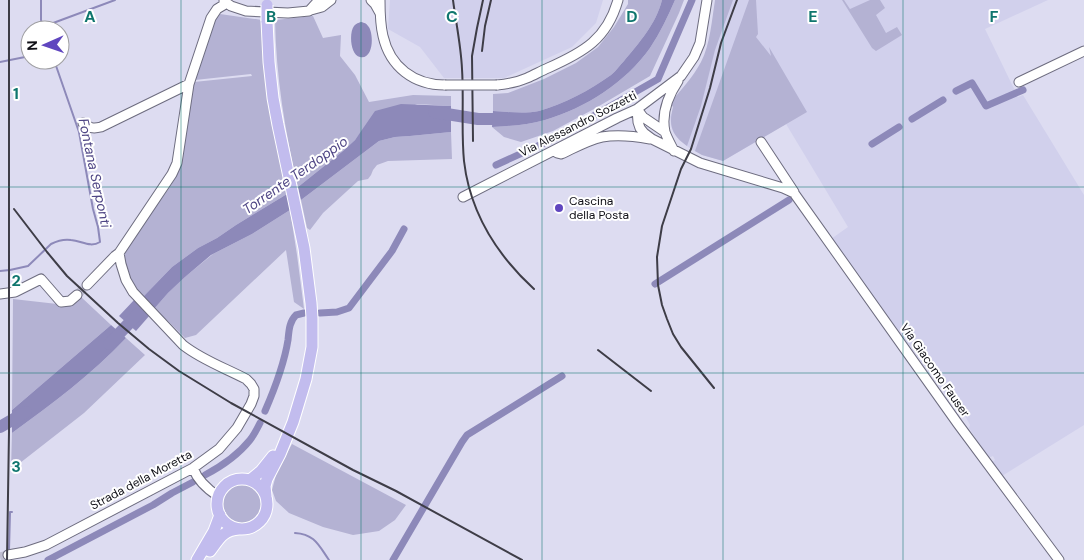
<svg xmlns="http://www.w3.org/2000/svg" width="1084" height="560" font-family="'DM Sans',sans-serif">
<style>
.built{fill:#d1d0ec}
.green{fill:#b4b2d3}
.water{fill:#8d89b9}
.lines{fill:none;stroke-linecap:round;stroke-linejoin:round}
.stream{stroke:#8d89b9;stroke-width:2}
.canal{stroke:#8d89b9;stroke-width:7}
.river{stroke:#8d89b9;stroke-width:12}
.minor-tunnel{stroke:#bebdd0;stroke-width:9;stroke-dasharray:9 4.5;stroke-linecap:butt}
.minor-casing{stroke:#6d6c7f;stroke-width:11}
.major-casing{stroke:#fff;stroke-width:13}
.minor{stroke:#fff;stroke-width:9}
.major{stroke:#c2bcee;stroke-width:11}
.rail{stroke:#3e3d47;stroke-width:2}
.minor-bridge-casing{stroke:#6d6c7f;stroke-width:11;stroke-linecap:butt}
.major-bridge-casing{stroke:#fff;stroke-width:13;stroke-linecap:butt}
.minor-bridge{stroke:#fff;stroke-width:9}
.major-bridge{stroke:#c2bcee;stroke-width:11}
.grid{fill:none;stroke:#0f766e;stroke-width:1;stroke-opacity:0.55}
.poi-dot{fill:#6046bf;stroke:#fff;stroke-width:2}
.labels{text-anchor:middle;stroke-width:4;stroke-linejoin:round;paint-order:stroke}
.street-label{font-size:12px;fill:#0f0f16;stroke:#fff}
.poi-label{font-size:12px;fill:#0f0f16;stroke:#fff;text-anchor:start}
.water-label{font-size:14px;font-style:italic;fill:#4f4685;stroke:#fff}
.grid-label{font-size:16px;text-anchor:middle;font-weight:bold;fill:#0f766e;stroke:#fff;stroke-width:4;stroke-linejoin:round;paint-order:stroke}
</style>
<rect width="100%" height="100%" fill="#dddcf1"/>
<path class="built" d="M390 0H603L596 23 572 47 504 78H444L420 47 388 29Z
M719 0H1048L985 29 1018 97 1023 95 1084 195V425L1002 476 992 462 995 460 993 456 988 458 969 428 970 425 964 414 959 413 831 239 848 227 786 124 723 161 702 155 691 149 679 140 673 132 671 125 670 116 701 75Z"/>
<path class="green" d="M628 0H662C656 24 639 43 624 61 620 65 616 71 611 75 590 90 564 104 539 111 525 114 508 112 493 111V94L508 93 544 79 576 63 598 47 614 27 628 4Z
M675 0H684L679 13 650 76 594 109 553 131 521 142 504 137 492 127C510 126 528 125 545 120 586 108 626 82 650 48 660 33 668 16 675 0Z
M715 0H733L715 50 701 106 687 146C672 135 668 126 673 107L670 103C681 90 693 77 701 62 710 45 712 19 715 0Z
M749 0H756L758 34 756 37 771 56 769 47 807 112 723 161 702 155 695 151Z
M842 0H844L850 9 870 0H880L885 8 876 15 886 33 897 27 902 35 876 51 872 48Z
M220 14 262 20 287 194 236 225 217 238 198 248 172 267 143 297C131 286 119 266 126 249 128 245 132 240 134 236 138 230 142 223 146 217 158 202 173 187 179 169 187 141 188 110 194 82L252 76 251 74 195 80 215 20Z
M313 16 323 38 341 35 340 56 355 75 369 102 413 95 451 96V106L417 104 365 127 355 140 343 151 298 187C285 132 276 76 275 20Z
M451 132 452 159 388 161 377 165 373 170 371 175 368 179 358 181 323 213 310 230 307 228 301 200 379 141 395 137 410 136Z
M290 210 297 255 304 309 294 302 286 250 196 335 185 338 170 323 154 309 168 293 186 276 213 254 252 234Z
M80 296 111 325 12 410 13 299 66 305Z
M126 338 145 355 84 413 11 470 12 433C52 404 92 374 126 338Z
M292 444 406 505 395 520 379 531 353 535 323 527 289 513 276 501 272 490 277 471Z
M221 504a20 20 0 1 1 40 0a20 20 0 1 1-40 0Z"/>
<path class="water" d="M662 0H675C668 16 660 33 650 48 626 82 586 108 545 120 528 125 510 126 492 127L493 111C508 112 525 114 539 111 564 104 590 90 611 75 616 71 620 65 624 61 639 43 656 24 662 0Z
M361 22C365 23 366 23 368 26 374 32 374 60 360 57 350 55 349 32 354 26 357 23 358 23 361 22Z
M401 104 451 106V132L410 136 395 137 379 141 301 200 298 187 343 151 355 140 375 111Z
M287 194 290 210 252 234 211 255 185 277 168 293 154 309 143 297 172 267 198 248 217 238 236 225Z
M135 299 150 315 136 331 119 316Z
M111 325 126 338C92 374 52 404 12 433V410Z"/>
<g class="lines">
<path class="stream" d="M41 0V20L44 30
M38 30 37 29 115 0
M0 62 30 56
M0 271 10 270 28 266 51 244C57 241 65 239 71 240 82 241 90 248 100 242L98 227 93 209 79 132 54 60
M295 533C315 534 319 546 329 560
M9 550 10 512H12"/>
<path class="canal" d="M956 91 972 83 986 106 1023 90
M912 119 943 100
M872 144 899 127
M496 165 553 139 658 79 692 0
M655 284 789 200
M320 313 337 312 349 308 392 251 404 229
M265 411C275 388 284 365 288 340 289 331 289 322 296 315L304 313
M205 475C222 466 238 455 250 440 254 435 257 429 260 423
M48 560 153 505 172 493 193 482
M393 560 462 442 467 435 562 376"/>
<path class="river" d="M434 112 478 119H508
M109 344 140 312
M0 427 26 412"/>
<path class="minor-tunnel" d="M77 295 87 285
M0 557 8 555"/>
<defs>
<path id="minor" d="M371 0 375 4 380 13
M380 0C380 12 380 24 383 36 390 67 414 85 445 85
M224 1 231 6 246 11 288 13 309 11 319 0
M311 10 322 7 331 0
M1019 82 1084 51
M497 85C507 84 518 82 527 78 534 75 541 71 548 68 584 52 607 39 618 0
M637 109 638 122 640 128 644 133 652 139 700 163 783 188 794 193 958 424 1059 560
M637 109 643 117 665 132
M83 123C89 128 93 129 101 127L189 84
M761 142 794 192
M674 151C671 145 667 138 665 132 661 113 668 96 678 81
M557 153 561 154C574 148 588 140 602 137 618 134 634 136 650 139
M463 197 617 118 637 109 681 76 694 57 700 43 707 0
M87 285 115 256 119 253
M0 294 15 292 41 279 61 302 70 301 77 295
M193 468C198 481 207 489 218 496
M8 555 25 552 46 545 193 468 219 449 237 428 251 404 254 396V389L251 384 246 379C225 368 202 360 183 345L133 292 126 280 121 264 119 253 172 174 177 163 189 84 211 18 217 9 227 3"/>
<path id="major" d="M217 504a25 25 0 1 1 50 0a25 25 0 1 1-50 0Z
M250 480 261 471 273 456
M266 496 265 486 267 479 280 454 293 422 306 379 312 347V318L311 303 304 248 278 125 273 98 269 62 267 21
M210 551C219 539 223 530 239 529
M197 560 214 531 220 515"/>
</defs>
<use href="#minor" class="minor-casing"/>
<use href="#major" class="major-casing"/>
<use href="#minor" class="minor"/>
<use href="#major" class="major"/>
<path class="rail" d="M453 0C456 23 461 46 462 69 464 99 461 130 464 161 470 213 496 254 534 289
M482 51 485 26 491 0
M473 141 472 56 477 28 483 0
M14 209 47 252 67 276 118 323 149 349 179 371 231 403 353 470 396 491 522 560
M598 350 651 391
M714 388 681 347 673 334 667 319 662 305 658 285 657 257 662 226 681 169 691 149 710 88 721 43 737 0
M7 560 9 432V0"/>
<defs>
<path id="minor-bridge" d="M445 85H497"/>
<path id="major-bridge" d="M267 5V21"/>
</defs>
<use href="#minor-bridge" class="minor-bridge-casing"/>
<use href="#major-bridge" class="major-bridge-casing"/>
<use href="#minor-bridge" class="minor-bridge"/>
<use href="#major-bridge" class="major-bridge"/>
</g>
<path class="grid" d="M181 0V560M361 0V560M542 0V560M723 0V560M903 0V560M0 187H1084M0 373H1084"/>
<circle class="poi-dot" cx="559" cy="208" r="5"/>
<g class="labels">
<g class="street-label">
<text transform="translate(578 124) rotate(-27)" y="4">Via Alessandro Sozzetti</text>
<text transform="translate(935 370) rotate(55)" y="4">Via Giacomo Fauser</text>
<text transform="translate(141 480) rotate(-28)" y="4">Strada della Moretta</text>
</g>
<g class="poi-label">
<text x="569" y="205">Cascina<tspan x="569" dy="14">della Posta</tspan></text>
</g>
<g class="water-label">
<text transform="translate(95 173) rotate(78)" y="5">Fontana Serponti</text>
<text transform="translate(295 175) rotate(-35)" y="5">Torrente Terdoppio</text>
</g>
</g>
<g class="grid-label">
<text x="90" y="22">A</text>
<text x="271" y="22">B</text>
<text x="452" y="22">C</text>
<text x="632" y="22">D</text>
<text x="813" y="22">E</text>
<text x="994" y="22">F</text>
<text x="16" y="99">1</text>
<text x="16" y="286">2</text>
<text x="16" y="472">3</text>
</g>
<g transform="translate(45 45) rotate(268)"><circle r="24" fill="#ffffff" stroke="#9f9fa2"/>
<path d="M0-4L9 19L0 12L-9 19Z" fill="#6046bf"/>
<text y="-8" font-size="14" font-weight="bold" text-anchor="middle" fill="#0f0f16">N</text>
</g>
</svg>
